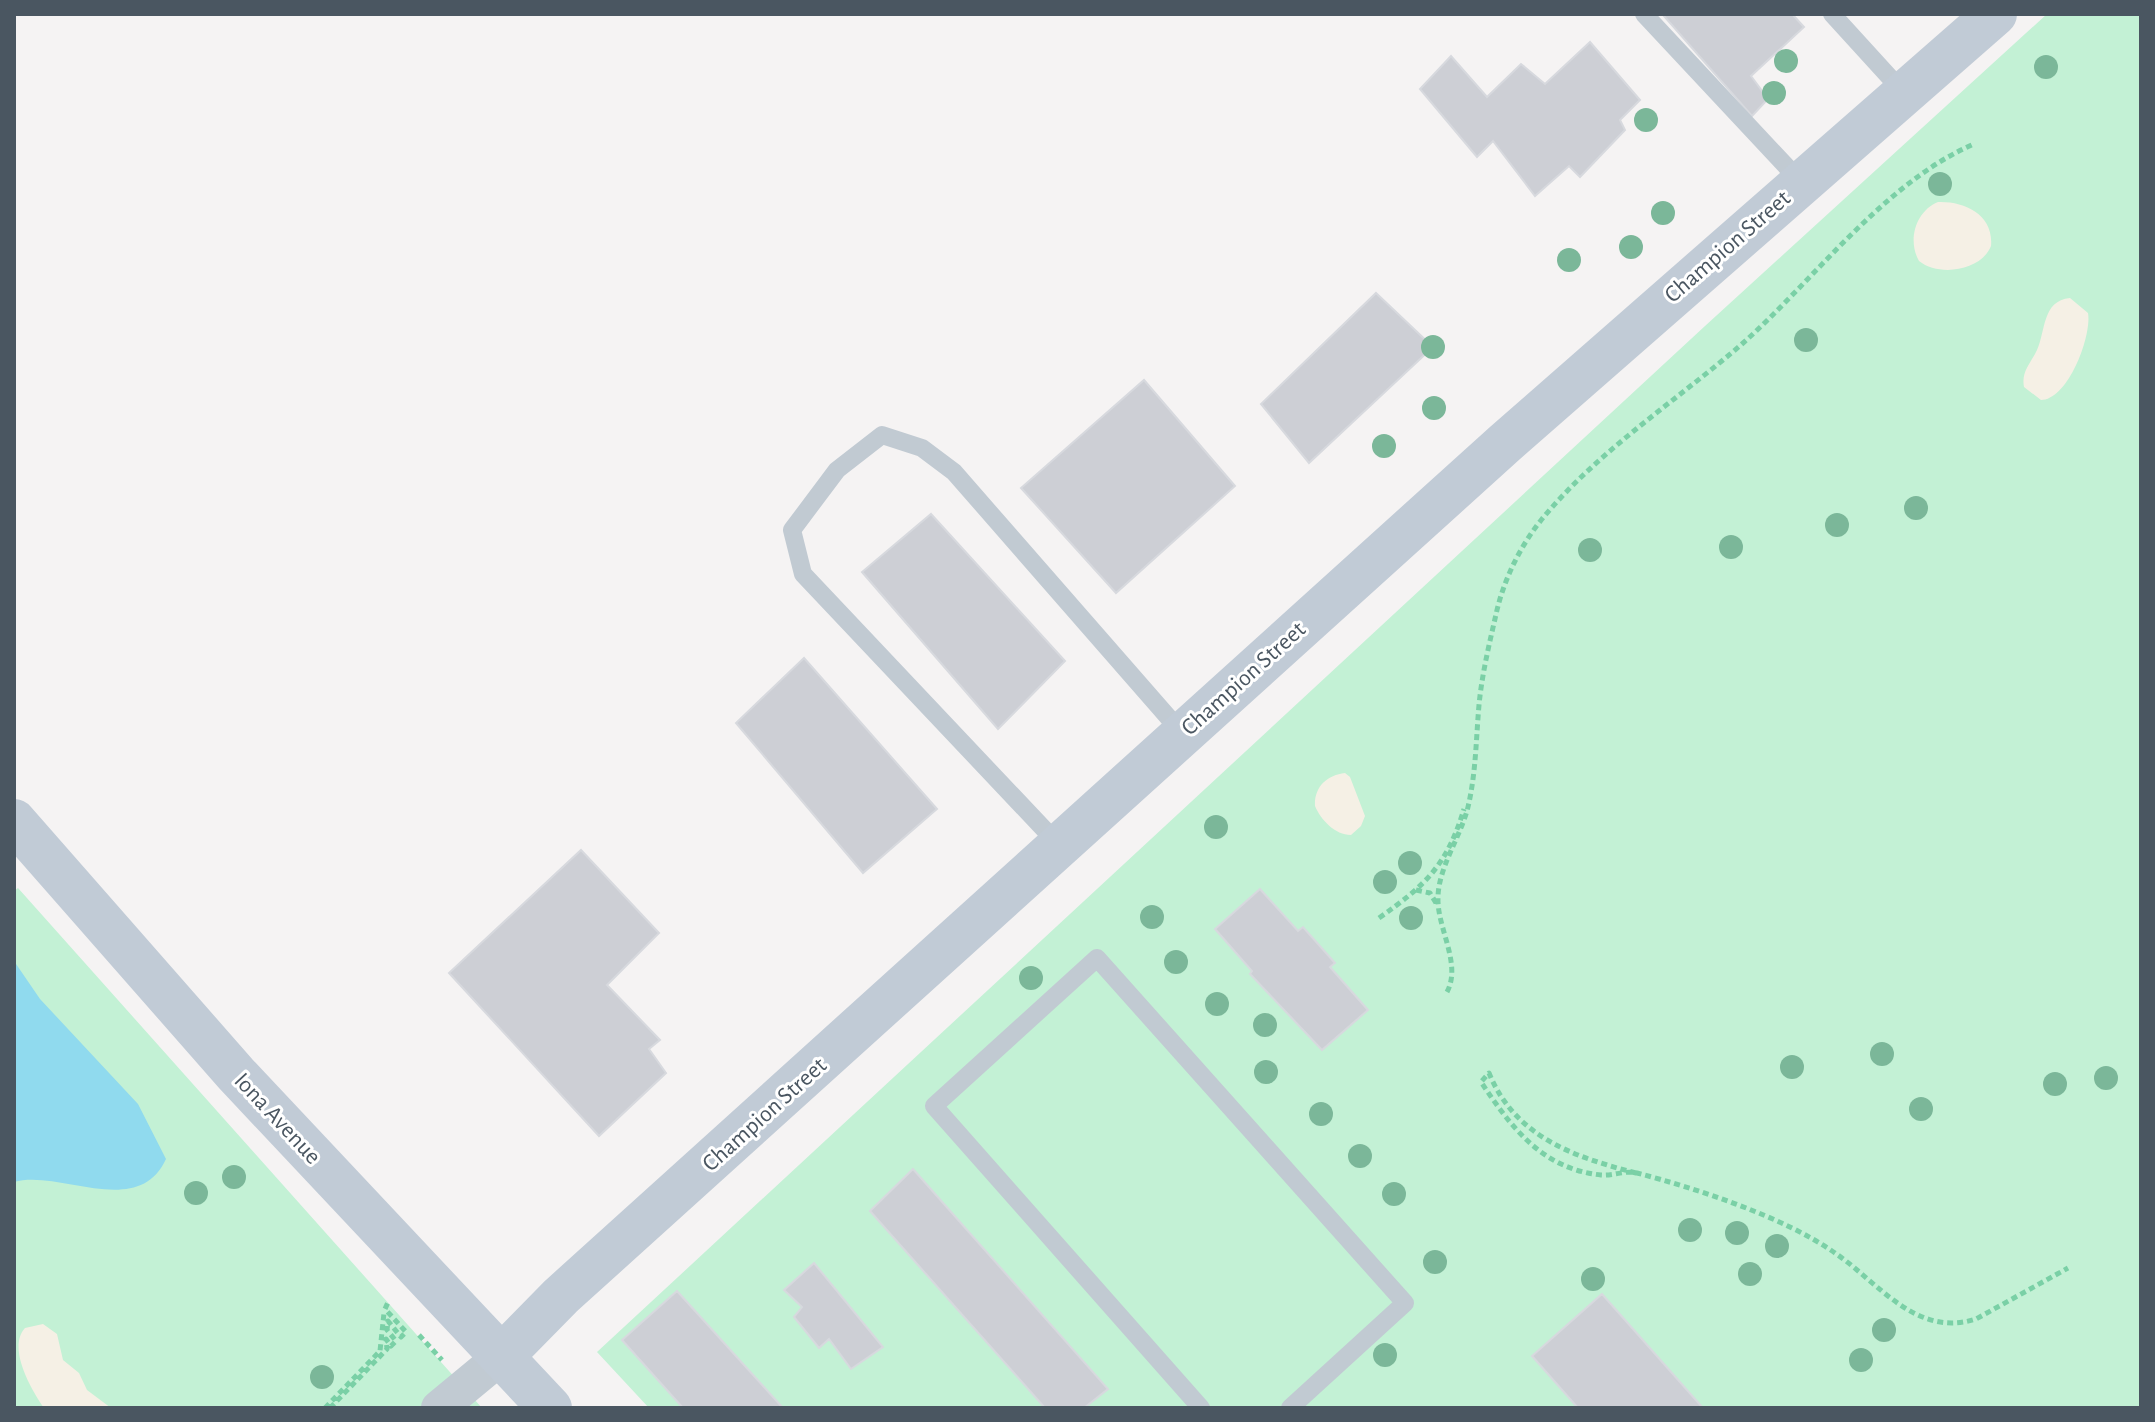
<svg xmlns="http://www.w3.org/2000/svg" width="2155" height="1422" font-family="'Alegreya Sans',sans-serif">
<style>
.green{fill:#c3f1d5}
.sand{fill:#f5f0e5}
.water{fill:#90daee}
.building{fill:#cdcfd5;stroke:#d7d9de;stroke-width:2}
.lines{fill:none;stroke-linecap:round;stroke-linejoin:round}
.path{stroke:#7ad0a6;stroke-width:5;stroke-dasharray:6 4;stroke-linecap:butt}
.lane{stroke:#c1cad2;stroke-width:18}
.street{stroke:#c1cad2;stroke-width:36}
.secondary{stroke:#c1cbd6;stroke-width:44}
.tree{fill:#7bb799}
.labels{text-anchor:middle;stroke-width:6;stroke-linejoin:round;paint-order:stroke}
.street-label{font-size:24px;fill:#4a5661;stroke:#fff}
</style>
<rect width="100%" height="100%" fill="#f5f3f3"/>
<path class="green" d="M2047 14H2141V1408H649L597 1352 1705 326Z
M18 888 482 1408H14V891Z"/>
<path class="sand" d="M1938 202C1965 201 1994 215 1991 246 1981 271 1939 277 1919 261 1907 240 1916 211 1938 202Z
M2070 298 2088 313C2092 336 2068 400 2041 400L2024 387C2021 371 2031 363 2037 350 2046 330 2042 301 2070 298Z
M1345 773 1350 777 1365 816 1361 826 1351 835C1335 835 1321 820 1315 806 1314 787 1327 775 1345 773Z
M43 1324 57 1334 63 1360 79 1373 87 1390 111 1408H44C31 1389 7 1348 25 1328Z"/>
<path class="water" d="M14 961 40 999 138 1104 166 1159C138 1220 60 1169 14 1182Z"/>
<path class="building" d="M1792 14 1804 27 1751 76 1768 99 1752 116 1663 15Z
M1590 42 1640 100 1620 120 1625 130 1580 177 1569 166 1535 196 1493 141 1477 157 1420 89 1451 56 1487 97 1521 64 1545 84Z
M1376 293 1433 347 1309 463 1261 404Z
M1144 380 1235 486 1116 593 1021 488Z
M931 514 1065 661 998 729 862 572Z
M804 658 937 809 863 873 736 723Z
M581 850 659 933 607 985 660 1040 649 1049 666 1073 599 1136 449 973Z
M1260 889 1298 931 1303 927 1335 963 1330 967 1368 1010 1322 1050 1250 974 1252 971 1215 929Z
M913 1169 1108 1389 1084 1408H1045L870 1211Z
M814 1263 883 1347 851 1369 829 1339 819 1348 794 1317 802 1307 784 1290Z
M677 1291 783 1408H683L622 1340Z
M1602 1294 1703 1408H1578L1532 1356Z"/>
<g class="lines">
<path class="path" d="M1416 890 1430 893 1436 903
M1379 918C1426 885 1447 865 1464 809
M1447 992C1462 964 1437 928 1438 898 1438 868 1461 836 1468 807 1476 773 1476 739 1479 705 1482 673 1490 641 1497 610 1505 577 1521 545 1542 519 1598 451 1676 401 1742 344 1814 280 1885 182 1974 144
M1636 1173C1574 1157 1515 1137 1489 1073L1481 1082C1511 1127 1542 1169 1601 1175 1613 1176 1626 1170 1637 1173 1698 1189 1784 1217 1835 1253 1879 1283 1916 1338 1976 1319L2068 1268
M419 1335 442 1360
M325 1408 380 1351 384 1313
M330 1408 387 1349 386 1339 391 1346 396 1341 387 1330 388 1321 401 1337 406 1332 385 1309 389 1300"/>
<path class="lane" d="M1644 14 1800 181
M1832 14 1904 93
M1059 845 803 574 792 530 837 470 882 435 922 448 954 472 1182 733
M1201 1408 934 1106 1097 958 1405 1303 1290 1408"/>
<path class="street" d="M439 1408 503 1355"/>
<path class="secondary" d="M14 821 236 1074 550 1408
M503 1355 561 1296 1505 443 1995 14"/>
</g>
<g class="tree">
<circle cx="1786" cy="61" r="12"/>
<circle cx="2046" cy="67" r="12"/>
<circle cx="1774" cy="93" r="12"/>
<circle cx="1646" cy="120" r="12"/>
<circle cx="1940" cy="184" r="12"/>
<circle cx="1663" cy="213" r="12"/>
<circle cx="1631" cy="247" r="12"/>
<circle cx="1569" cy="260" r="12"/>
<circle cx="1806" cy="340" r="12"/>
<circle cx="1433" cy="347" r="12"/>
<circle cx="1434" cy="408" r="12"/>
<circle cx="1384" cy="446" r="12"/>
<circle cx="1916" cy="508" r="12"/>
<circle cx="1837" cy="525" r="12"/>
<circle cx="1731" cy="547" r="12"/>
<circle cx="1590" cy="550" r="12"/>
<circle cx="1216" cy="827" r="12"/>
<circle cx="1410" cy="863" r="12"/>
<circle cx="1385" cy="882" r="12"/>
<circle cx="1152" cy="917" r="12"/>
<circle cx="1411" cy="918" r="12"/>
<circle cx="1176" cy="962" r="12"/>
<circle cx="1031" cy="978" r="12"/>
<circle cx="1217" cy="1004" r="12"/>
<circle cx="1265" cy="1025" r="12"/>
<circle cx="1882" cy="1054" r="12"/>
<circle cx="1792" cy="1067" r="12"/>
<circle cx="1266" cy="1072" r="12"/>
<circle cx="2106" cy="1078" r="12"/>
<circle cx="2055" cy="1084" r="12"/>
<circle cx="1921" cy="1109" r="12"/>
<circle cx="1321" cy="1114" r="12"/>
<circle cx="1360" cy="1156" r="12"/>
<circle cx="234" cy="1177" r="12"/>
<circle cx="196" cy="1193" r="12"/>
<circle cx="1394" cy="1194" r="12"/>
<circle cx="1690" cy="1230" r="12"/>
<circle cx="1737" cy="1233" r="12"/>
<circle cx="1777" cy="1246" r="12"/>
<circle cx="1435" cy="1262" r="12"/>
<circle cx="1750" cy="1274" r="12"/>
<circle cx="1593" cy="1279" r="12"/>
<circle cx="1884" cy="1330" r="12"/>
<circle cx="1385" cy="1355" r="12"/>
<circle cx="1861" cy="1360" r="12"/>
<circle cx="322" cy="1377" r="12"/>
</g>
<g class="labels">
<g class="street-label">
<text transform="translate(1727 246) rotate(-41)" y="8">Champion Street</text>
<text transform="translate(1243 678) rotate(-42)" y="8">Champion Street</text>
<text transform="translate(764 1114) rotate(-42)" y="8">Champion Street</text>
<text transform="translate(278 1118) rotate(47)" y="8">Iona Avenue</text>
</g>
</g>
<rect width="2155" height="1422" fill="none" stroke="#4a5661" stroke-width="32"/>
</svg>
